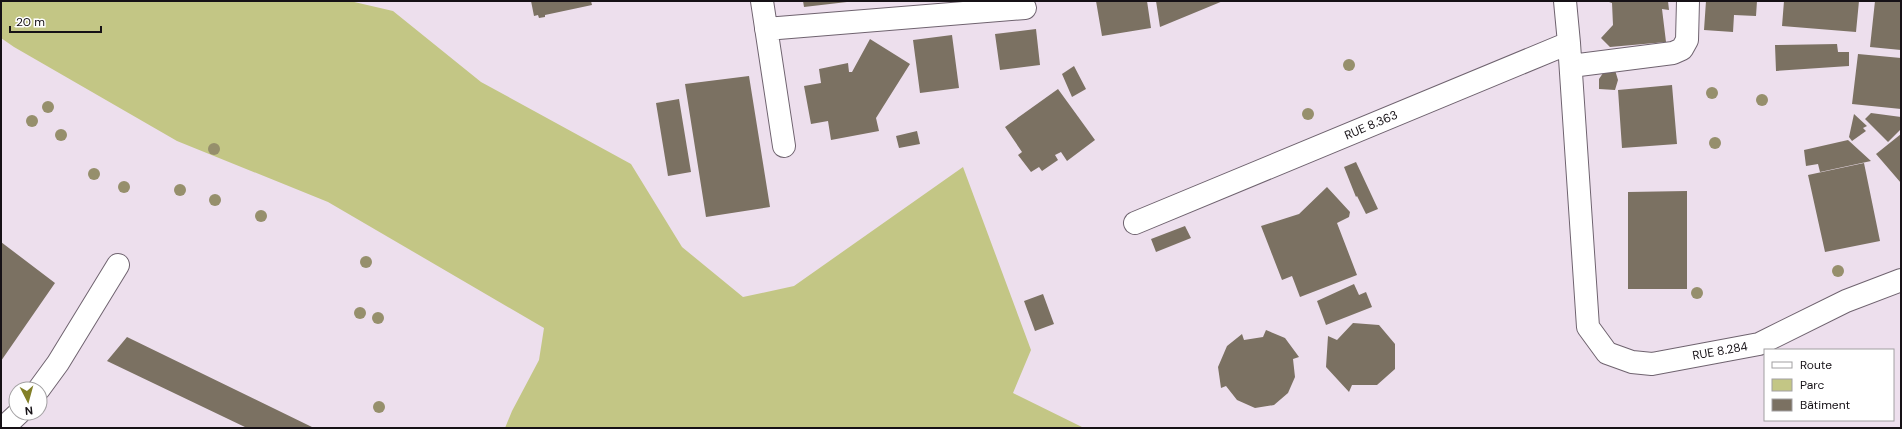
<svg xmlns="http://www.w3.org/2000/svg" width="1902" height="429" font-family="'DM Sans',sans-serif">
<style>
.green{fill:#c3c685}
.building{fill:#7b7162}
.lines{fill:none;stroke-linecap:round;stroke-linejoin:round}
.street-casing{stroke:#6f636f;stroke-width:24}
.street{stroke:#fff;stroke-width:22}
.tree{fill:#968f6c}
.labels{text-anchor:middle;stroke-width:4;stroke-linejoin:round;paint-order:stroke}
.street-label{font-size:12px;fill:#161116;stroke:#fff}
</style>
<rect width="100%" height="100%" fill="#eddfed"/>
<path class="green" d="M1 1H350L393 11 481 82 631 164 682 247 743 297 794 286 963 167 1031 350 1013 393 1084 428H505L512 411 539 360 544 328 328 202 177 141 14 47 1 38Z"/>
<path class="building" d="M531 1H591L592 5 545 15V17L539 18 538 15 534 16Z
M803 1H847V2L804 7Z
M1096 1H1147L1151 28 1102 36Z
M1156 1H1223L1160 27Z
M1606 1H1668L1669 10 1662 9 1666 42 1610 47 1601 38 1613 25 1612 3Z
M1706 1H1757L1756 16 1734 15 1733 32 1704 30Z
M1784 1H1859L1856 32 1782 26Z
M1875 1H1901V50L1870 47Z
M1036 29 1040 65 1000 70 995 34Z
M952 35 959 88 920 93 913 40Z
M870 39 910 64 876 118 879 131 831 140 828 121 811 124 804 86 821 83 819 69 848 63 849 72H852Z
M1837 44 1838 52H1849V66L1776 71 1775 45Z
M1858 54 1901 58V109L1852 104Z
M1074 66 1086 89 1072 97 1062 74Z
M1605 70H1615L1618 80 1615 90 1599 89V79Z
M749 76 770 207 706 217 685 84Z
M1672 85 1677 144 1622 148 1618 90Z
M1058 89 1095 140 1067 161 1061 152 1055 155 1058 160 1042 171 1039 167 1031 172 1018 155 1022 152 1005 127Z
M679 99 691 172 668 176 656 103Z
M1871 113 1901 117V129L1888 142 1865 119Z
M1854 114 1867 126 1863 128 1866 131 1852 141 1849 137Z
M917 131 920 144 899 148 896 136Z
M1901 134V183L1876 154Z
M1848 140 1871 161 1820 172 1818 164 1806 166 1804 150Z
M1356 162 1378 209 1366 214 1357 196 1356 197 1344 167Z
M1864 163 1880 241 1825 252 1808 175Z
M1327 187 1350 212 1349 217 1337 223 1357 275 1300 297 1292 276 1282 280 1261 226 1299 214Z
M1687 191V289H1628V192Z
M1185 226 1191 238 1156 252 1151 239Z
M1 242 55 283 1 361Z
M1354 284 1359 295 1366 292 1372 307 1326 325 1317 301Z
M1043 294 1054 324 1035 331 1024 301Z
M1353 323 1379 325 1395 344V369L1377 385H1352L1349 392 1326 367 1328 336 1337 340Z
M1266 330 1285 338 1299 357 1293 359 1295 377 1288 393 1274 405 1255 408 1237 400 1226 386 1221 388 1218 367 1227 346 1242 334 1244 340 1263 337Z
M127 337 314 428H247L107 361Z"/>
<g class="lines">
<defs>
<path id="street" d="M762 1 784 146
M766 29 1025 8
M1569 43 1588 327 1607 353 1632 362 1652 364 1759 344 1846 301 1901 280
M1571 66 1673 53 1682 49 1687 40 1688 1
M1135 223 1569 43 1565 1
M39 389 58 363 118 265
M3 428 19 413"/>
</defs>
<use href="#street" class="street-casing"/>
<use href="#street" class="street"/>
</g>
<g class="tree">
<circle cx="1349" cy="65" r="6"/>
<circle cx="1712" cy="93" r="6"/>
<circle cx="1762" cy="100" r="6"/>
<circle cx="48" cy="107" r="6"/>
<circle cx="1308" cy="114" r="6"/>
<circle cx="32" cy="121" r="6"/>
<circle cx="61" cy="135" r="6"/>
<circle cx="1715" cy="143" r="6"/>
<circle cx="214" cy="149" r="6"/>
<circle cx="94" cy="174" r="6"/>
<circle cx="124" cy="187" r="6"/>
<circle cx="180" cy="190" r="6"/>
<circle cx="215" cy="200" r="6"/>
<circle cx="261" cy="216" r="6"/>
<circle cx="366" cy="262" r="6"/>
<circle cx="1838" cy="271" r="6"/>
<circle cx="1697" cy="293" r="6"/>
<circle cx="360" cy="313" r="6"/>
<circle cx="378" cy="318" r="6"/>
<circle cx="379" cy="407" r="6"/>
</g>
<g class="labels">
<g class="street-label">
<text transform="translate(1371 125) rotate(-23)" y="4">RUE 8.363</text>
<text transform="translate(1720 351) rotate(-10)" y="4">RUE 8.284</text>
</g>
</g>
<rect width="1902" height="429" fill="none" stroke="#161116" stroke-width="4"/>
<rect x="1764" y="349" width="130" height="72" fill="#ffffff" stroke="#a2a0a2"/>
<rect x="1772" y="362" width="20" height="6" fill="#ffffff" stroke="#a2a0a2"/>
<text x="1800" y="369" font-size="12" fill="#161116">Route</text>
<rect x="1772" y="379" width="20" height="12" fill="#c3c685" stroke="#a2a0a2"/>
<text x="1800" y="389" font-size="12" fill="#161116">Parc</text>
<rect x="1772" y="399" width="20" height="12" fill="#7b7162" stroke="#a2a0a2"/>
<text x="1800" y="409" font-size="12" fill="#161116">Bâtiment</text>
<g transform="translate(28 401) rotate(174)"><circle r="19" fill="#ffffff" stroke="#a2a0a2"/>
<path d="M0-3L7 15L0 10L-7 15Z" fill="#827f27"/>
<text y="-6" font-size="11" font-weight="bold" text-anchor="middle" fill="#161116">N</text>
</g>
<path d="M10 26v6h91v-6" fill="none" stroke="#161116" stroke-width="2"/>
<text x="16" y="26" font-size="12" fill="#161116" stroke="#ffffff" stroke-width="3" paint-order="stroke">20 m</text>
</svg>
